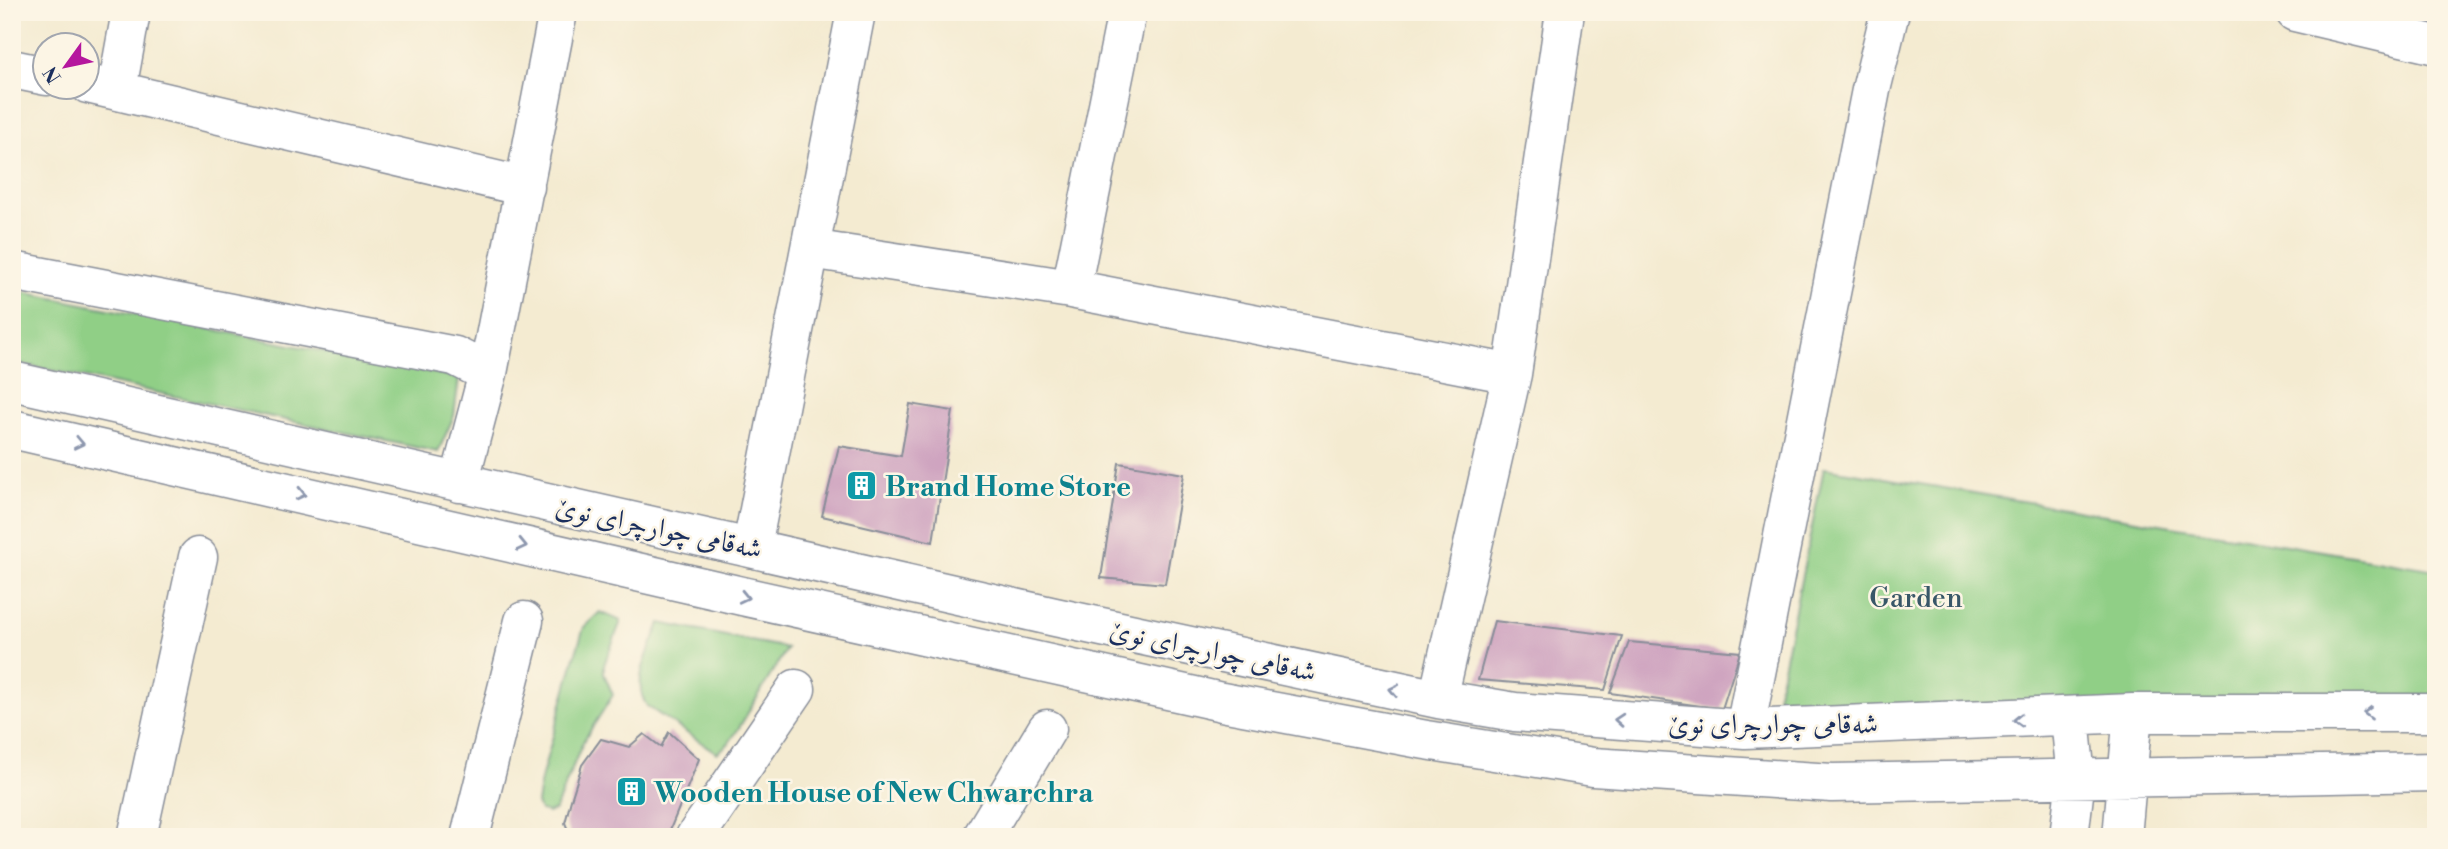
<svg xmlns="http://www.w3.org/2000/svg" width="2448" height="849" font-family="'Libre Bodoni',Amiri,serif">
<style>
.green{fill:#90cf86;stroke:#567f72;stroke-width:2}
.building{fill:#cfa4c0}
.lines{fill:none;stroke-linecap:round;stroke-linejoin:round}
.minor-casing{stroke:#888d98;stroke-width:41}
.minor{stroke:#fff;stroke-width:38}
.oneway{stroke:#8d97ae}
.labels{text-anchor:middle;stroke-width:5;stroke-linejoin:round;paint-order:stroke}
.culture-label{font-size:28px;font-weight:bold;fill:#0d838f;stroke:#fcf5e5;text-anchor:start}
.street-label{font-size:28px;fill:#1b2f5e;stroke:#fcf5e5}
.park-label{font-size:28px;fill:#385768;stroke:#fcf5e5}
</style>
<rect width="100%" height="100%" fill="#fcf5e5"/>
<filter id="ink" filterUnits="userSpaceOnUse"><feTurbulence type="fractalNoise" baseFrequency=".0143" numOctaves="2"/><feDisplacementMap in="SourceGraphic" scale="14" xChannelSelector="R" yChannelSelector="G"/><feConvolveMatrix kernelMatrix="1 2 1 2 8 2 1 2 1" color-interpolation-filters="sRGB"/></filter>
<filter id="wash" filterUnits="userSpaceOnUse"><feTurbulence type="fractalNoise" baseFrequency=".00686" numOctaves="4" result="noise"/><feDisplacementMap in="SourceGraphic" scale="28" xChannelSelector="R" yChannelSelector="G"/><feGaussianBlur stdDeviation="1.57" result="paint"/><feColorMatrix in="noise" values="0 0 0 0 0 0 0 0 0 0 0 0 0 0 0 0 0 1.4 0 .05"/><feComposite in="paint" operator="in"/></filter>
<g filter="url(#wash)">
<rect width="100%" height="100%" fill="#f4ebd1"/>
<path class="green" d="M12 290 459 378 454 416 438 452 12 362Z
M1824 468 2436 570V706L1774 712Z
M600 612 621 621 604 665V674L613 695 583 742 555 810 548 813 540 811 537 803 541 779 576 653 584 627Z
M660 623 787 648 737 731 728 744 717 753 647 706C630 681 651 649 660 623Z"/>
<g id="blocks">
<path class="building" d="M910 404 953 411 933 542 822 516 839 446 901 456Z
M1119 463 1184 474 1165 584 1101 578Z
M1494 621 1622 636 1605 690 1478 680Z
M1629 642 1740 652 1722 709 1610 693Z
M669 732 699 759 667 837H571L565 823 571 800 582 765 601 739 629 747 644 734 661 747Z"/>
</g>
</g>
<g filter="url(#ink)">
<use href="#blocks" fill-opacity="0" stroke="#888d98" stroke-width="2"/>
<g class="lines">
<defs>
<path id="minor" d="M2295 12 2436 45
M12 69 46 76
M88 84 525 187
M117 89 131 12
M810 249 1071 289 1512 374
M12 271 455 356 488 373
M1071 289 1127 12
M12 381 1055 617 1438 699 1515 712 1745 729 2133 713H2436
M12 429 742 596 1222 702 1426 740 1593 767 1832 783 2436 772
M459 483 488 373 558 12
M752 546 856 12
M1438 699 1512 374 1565 12
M1745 729 1871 90 1890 12
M137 837 198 557
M470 837 524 621
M695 837 796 689
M982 837 1047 729
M2069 837 2076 778 2070 718
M2122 837 2133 713"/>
</defs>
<use href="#minor" class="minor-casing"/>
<use href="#minor" class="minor"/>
</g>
<defs><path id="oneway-chevron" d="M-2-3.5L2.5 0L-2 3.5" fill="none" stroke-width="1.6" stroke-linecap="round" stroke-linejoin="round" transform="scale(1.75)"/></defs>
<g class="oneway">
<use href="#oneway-chevron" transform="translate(79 443) rotate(12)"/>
<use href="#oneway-chevron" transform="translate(301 494) rotate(13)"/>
<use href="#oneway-chevron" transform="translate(522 545) rotate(13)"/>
<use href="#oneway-chevron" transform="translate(744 597) rotate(13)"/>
<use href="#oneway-chevron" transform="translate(1394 690) rotate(-168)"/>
<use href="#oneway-chevron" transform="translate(2368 713) rotate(-180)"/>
<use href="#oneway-chevron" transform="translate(1619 720) rotate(-176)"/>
<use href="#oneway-chevron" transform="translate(2018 720) rotate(178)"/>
</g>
</g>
<defs>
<symbol id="building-square" viewBox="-11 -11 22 22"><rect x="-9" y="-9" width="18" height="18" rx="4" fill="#0f9aa8" stroke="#fcf5e5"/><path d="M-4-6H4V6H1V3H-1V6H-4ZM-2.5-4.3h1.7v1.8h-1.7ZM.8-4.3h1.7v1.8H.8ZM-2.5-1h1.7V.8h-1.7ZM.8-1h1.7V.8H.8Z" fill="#fff"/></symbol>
</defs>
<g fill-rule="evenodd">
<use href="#building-square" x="844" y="468" width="35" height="35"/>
<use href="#building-square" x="614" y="774" width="35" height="35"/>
</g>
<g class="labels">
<g class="culture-label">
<text x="885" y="496">Brand Home Store</text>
<text x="654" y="802">Wooden House of New Chwarchra</text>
</g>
<g class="street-label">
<text transform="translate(659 527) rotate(12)" y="10">شەقامی چوارچرای نوێ</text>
<text transform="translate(1213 650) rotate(12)" y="10">شەقامی چوارچرای نوێ</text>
<text x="1773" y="733">شەقامی چوارچرای نوێ</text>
</g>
<g class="park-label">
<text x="1916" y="607">Garden</text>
</g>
</g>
<rect width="2448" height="849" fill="none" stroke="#fcf5e5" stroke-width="42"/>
<g transform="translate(66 66) rotate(237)"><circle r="33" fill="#fcf5e5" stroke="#a2a6af" stroke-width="2"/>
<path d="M0-5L12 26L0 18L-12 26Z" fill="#b5179e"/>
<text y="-10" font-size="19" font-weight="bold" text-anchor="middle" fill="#1b2f5e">N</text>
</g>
</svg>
